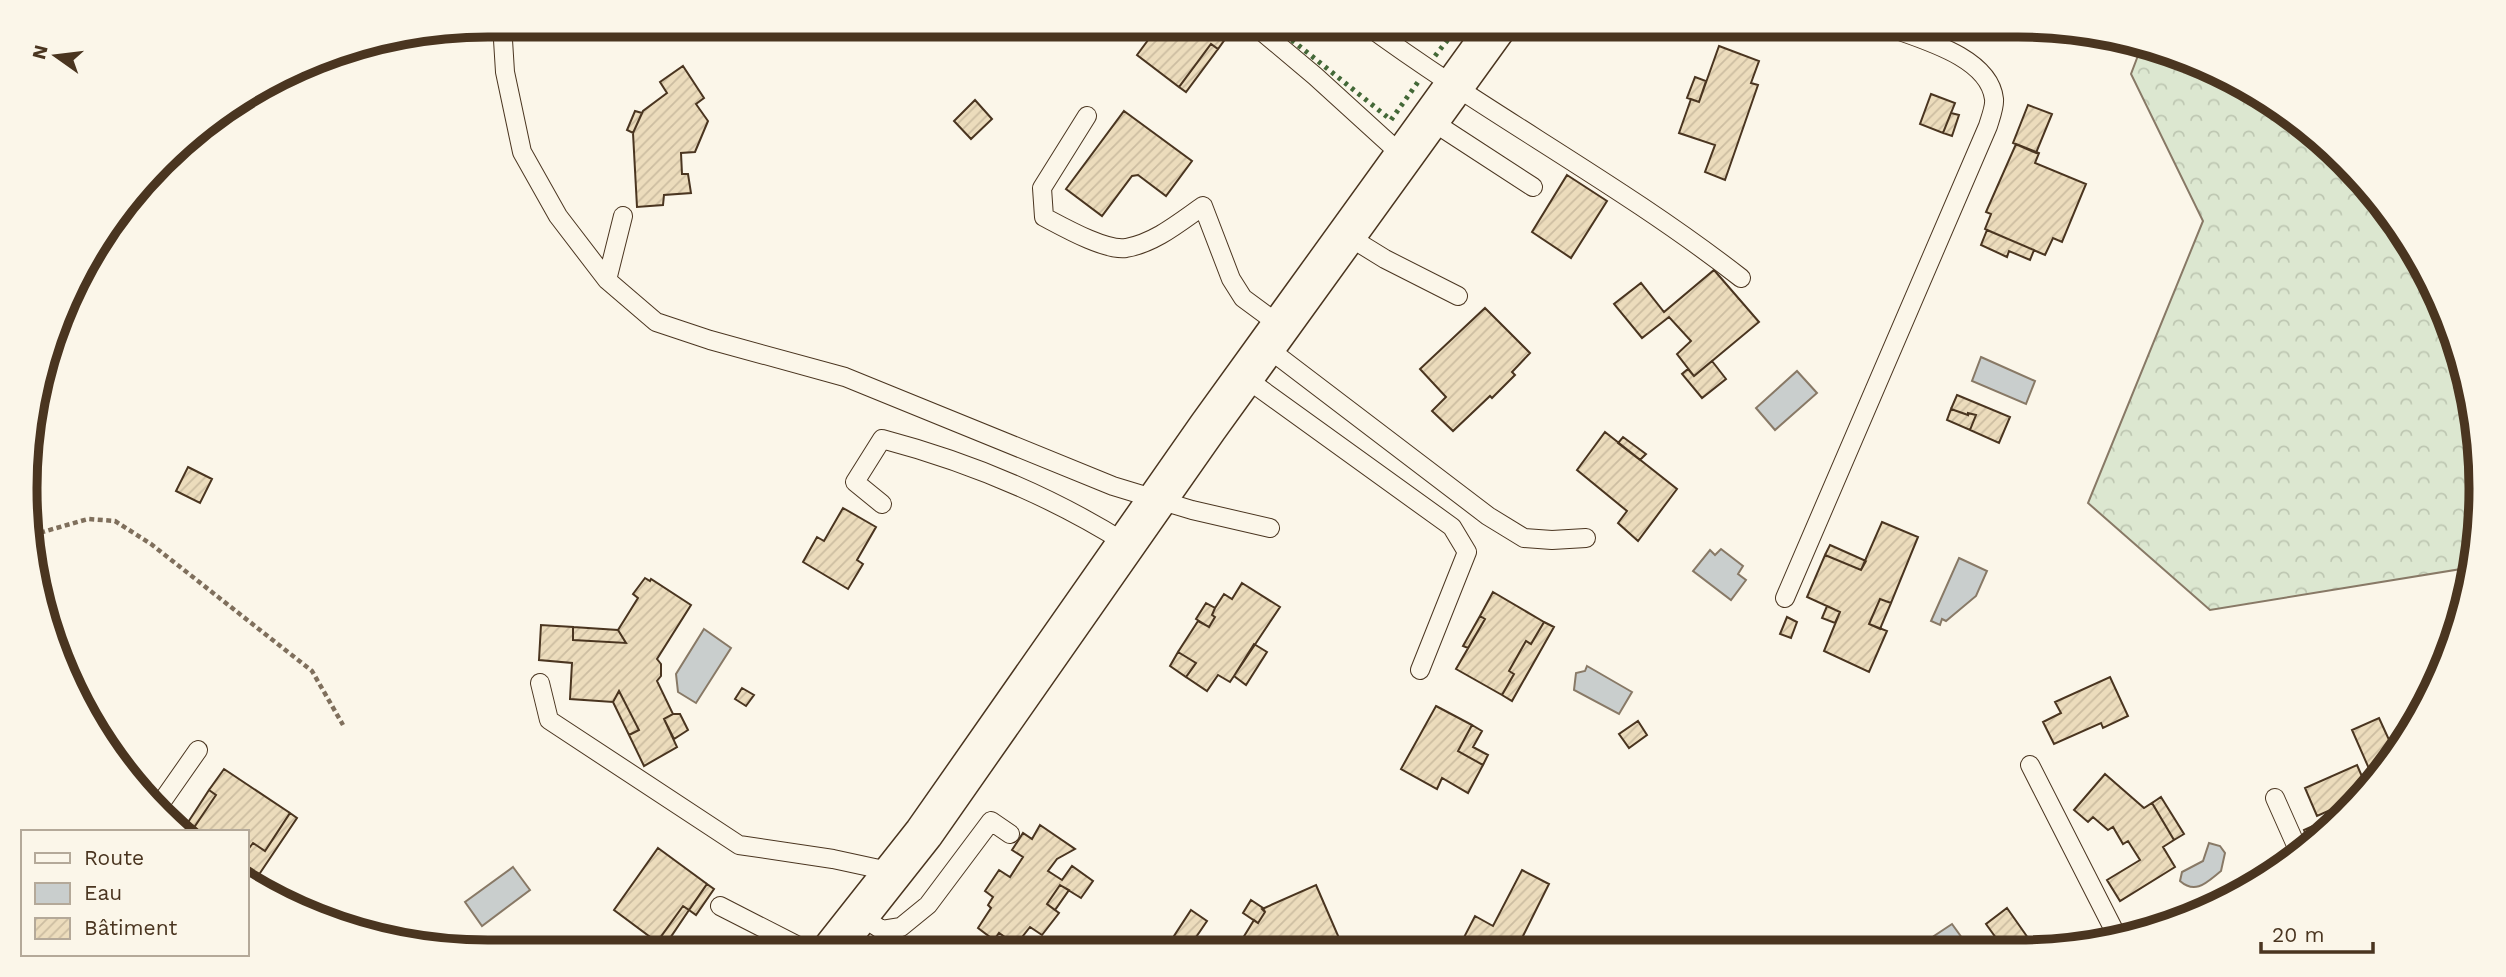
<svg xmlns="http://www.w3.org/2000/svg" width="2506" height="977" font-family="'Work Sans',sans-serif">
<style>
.forest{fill:url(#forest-crowns);stroke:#887966;stroke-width:2}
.water{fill:#c9cecd;stroke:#887966;stroke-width:2}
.building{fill:url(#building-hatch);stroke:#4a3520;stroke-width:2}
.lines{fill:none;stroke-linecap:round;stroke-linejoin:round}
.service-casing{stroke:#4a3520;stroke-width:20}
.tertiary-casing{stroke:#4a3520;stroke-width:41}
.path{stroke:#7f6f5c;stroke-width:4.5;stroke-dasharray:5 3.5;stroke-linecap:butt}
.service{stroke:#fbf6e9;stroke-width:18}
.tertiary{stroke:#fbf6e9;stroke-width:38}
.hedge{stroke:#436837;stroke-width:5;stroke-dasharray:3.5 5;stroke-linecap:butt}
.rim{fill:none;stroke:#4a3520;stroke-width:9}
</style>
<defs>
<pattern id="forest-crowns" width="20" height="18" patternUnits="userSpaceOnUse" patternTransform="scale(1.75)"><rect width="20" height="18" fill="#dce7d0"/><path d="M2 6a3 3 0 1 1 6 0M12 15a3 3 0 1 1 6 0" fill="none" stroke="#bec7b2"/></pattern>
<pattern id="building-hatch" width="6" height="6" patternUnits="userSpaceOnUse" patternTransform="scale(1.75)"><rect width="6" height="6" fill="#ecdcbc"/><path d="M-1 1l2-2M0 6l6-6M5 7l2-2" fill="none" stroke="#ccbda1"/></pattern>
</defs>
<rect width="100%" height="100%" fill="#fbf6e9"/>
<path class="forest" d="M2142 45C2169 49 2191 60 2216 72 2379 145 2485 320 2479 498 2478 521 2479 544 2473 567L2210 610 2088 503 2203 221 2131 74Z"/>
<path class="water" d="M1981 357 2035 381 2026 404 1972 381Z
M1797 371 1817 393 1775 430 1756 408Z
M1721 549 1743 566 1738 574 1746 580 1731 600 1693 571 1710 550 1715 555Z
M1959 558 1987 571 1976 596 1946 621 1942 619 1940 625 1931 621Z
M704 629 731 648 696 703 678 692 676 674Z
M1587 666 1632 692 1619 714 1574 690 1576 673 1585 671Z
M2209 843 2220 846 2225 853 2221 871C2207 882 2196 895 2180 881L2182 872 2203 861Z
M513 867 530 890 482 926 465 902Z
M1952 924 1970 949H1943L1934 936Z"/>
<path class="building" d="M1160 24H1229L1233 28 1218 49 1211 44 1179 87 1137 55Z
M1211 44 1218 49 1186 92 1179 87Z
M1719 46 1759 61 1751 83 1758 85 1725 180 1705 172 1715 145 1679 133 1691 99 1699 102Z
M683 66 704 98 696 104 708 121 695 152 681 153 682 174H688L691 193 664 195 663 205 637 207 633 133 643 111 667 93 660 82Z
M1695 77 1706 81 1699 102 1687 98Z
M1931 94 1955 103 1943 133 1920 124Z
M975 100 992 119 971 139 954 121Z
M2028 105 2052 114 2036 153 2013 143Z
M635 111 642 113 633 133 627 130Z
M1124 111 1192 161 1166 196 1138 175 1132 176 1102 216 1066 189Z
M1951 113 1959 115 1952 136 1943 133Z
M2016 144 2039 153 2035 163 2086 184 2062 242 2053 238 2045 255 1985 229 1991 214 1986 212Z
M1567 175 1607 201 1571 258 1532 232Z
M1987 230 2034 250 2030 260 2009 251 2007 257 1981 245Z
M1714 270 1759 322 1694 376 1677 354 1691 341 1669 317 1642 338 1614 304 1641 283 1664 312Z
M1485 308 1530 353 1512 372 1515 375 1492 398 1490 396 1453 431 1432 411 1446 397 1420 369Z
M1712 361 1726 379 1702 398 1682 374 1688 369 1694 376Z
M1957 395 2010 417 1999 443 1970 430 1976 415 1968 413V415L1951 409Z
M1951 409 1968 415V413L1976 415 1970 430 1947 420Z
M1605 432 1677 489 1638 541 1618 523 1627 511 1577 470Z
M1623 437 1646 454 1640 460 1618 443Z
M188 467 212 479 200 503 176 491Z
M843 508 876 527 857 560 863 564 848 589 803 562 817 537 824 541Z
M1882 522 1918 537 1891 603 1880 599 1869 624 1887 631 1869 672 1824 651 1840 612 1807 597 1825 555 1861 570Z
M1830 545 1866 561 1861 570 1825 555Z
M645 578 650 581 651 579 691 605 657 659 661 664V676L657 681 673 714 664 719 677 747 644 766 629 735 639 730 619 691 613 702 570 699 572 663 539 660 541 625 573 627V640L626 643 618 630 638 598 633 594Z
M1242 583 1280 607 1230 682 1218 675 1207 691 1186 677 1196 663 1178 652 1198 621 1209 627 1215 617 1212 615 1215 608 1224 594 1232 599Z
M1493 592 1544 622 1531 644 1526 641 1509 671 1514 674 1502 695 1456 669 1485 619 1480 616Z
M1880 599 1891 603 1880 629 1869 624Z
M1206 603 1215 608 1212 615 1215 617 1209 627 1196 619Z
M1827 606 1840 612 1835 623 1822 618Z
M1480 616 1485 619 1468 648 1463 646Z
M1787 617 1797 622 1791 638 1780 634Z
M1544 622 1554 627 1512 701 1502 695 1514 674 1509 671 1526 641 1531 644Z
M573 627 618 630 626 643 573 640Z
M1254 644 1267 652 1246 685 1234 676Z
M1178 652 1196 663 1186 677 1170 666Z
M2110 677 2128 716 2103 728 2101 723 2054 744 2043 722 2061 713 2055 702Z
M742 688 754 695 746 706 735 699Z
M619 691 639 730 629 735 613 702Z
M1436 706 1472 725 1458 751 1483 765 1468 793 1442 778 1437 789 1401 769Z
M673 714H680L688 730 674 739 664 719Z
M2379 718 2396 755 2374 780 2352 730Z
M1638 721 1647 735 1629 748 1619 734Z
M1472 725 1482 731 1473 747 1488 755 1483 765 1458 751Z
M2357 765 2367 788 2323 838 2311 845 2304 830 2344 812 2342 805 2317 816 2305 788Z
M224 769 290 813 265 851 253 843 247 851V832H191L216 795 209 790Z
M2105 774 2144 808 2152 803 2174 840 2163 847 2175 867 2120 901 2107 880 2140 860 2128 841 2123 844 2113 827 2108 830 2093 817 2088 822 2074 810Z
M209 790 216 795 191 832H185L183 830Z
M2161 797 2184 834 2174 840 2152 803Z
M290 813 297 818 254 882 247 878V851L253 843 265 851Z
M1040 825 1075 849 1057 859 1048 871 1062 880 1072 866 1093 881 1081 898 1060 885 1047 904 1059 913 1042 935 1030 927 1016 945 999 933 994 940 978 928 991 908 988 905 993 897 985 891 999 870 1010 877 1023 857 1012 850 1023 833 1032 839Z
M658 848 707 884 689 910 683 906 657 942 614 910Z
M1522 870 1549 884 1523 936 1535 942 1531 950H1469L1460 945 1475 916 1493 926Z
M707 884 714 889 696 915 689 910Z
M1060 885 1069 890 1055 910 1047 904Z
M1316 885 1339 938 1312 950H1306L1303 943 1299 950 1235 951 1254 920 1258 923 1265 912 1262 909Z
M1251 900 1263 908 1265 912 1258 923 1243 913Z
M683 906 689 910 664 947 657 942Z
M2007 908 2033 945 2028 949H2004L1986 924Z
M1191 910 1207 921 1190 946 1174 936Z"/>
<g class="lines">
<defs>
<path id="service" d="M502 24 505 72 522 152 558 216 607 280 656 322 710 340 845 377 1113 486 1192 510 1270 528
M1253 24 1315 76 1404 157
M1365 24C1487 114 1622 185 1741 278
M1087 116 1042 188 1044 217C1063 227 1105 251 1126 248 1155 243 1180 222 1203 206L1231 279 1243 298 1281 326
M1430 120 1533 187
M1346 235 1385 259 1458 296
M607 280 623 216
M1266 347 1488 516 1524 538 1552 540 1586 538
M1244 377 1452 527 1467 552 1420 670
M882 504 855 482 882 439C969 462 1051 496 1127 544
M1785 598 1988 126C1990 119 1995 107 1994 99 1989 55 1916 38 1880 24
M540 683 549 720 739 845 833 859 893 872
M2030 765 2117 936 2115 939
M2275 798 2299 852
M156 810 198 750
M720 906 810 952
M859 915 882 930 901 927 928 905 991 821 1010 834"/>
<path id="tertiary" d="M830 952 924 833 1208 427 1499 24"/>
</defs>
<use href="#service" class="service-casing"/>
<use href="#tertiary" class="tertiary-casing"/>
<path class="path" d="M32 535 88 519 115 521 151 544 312 671 343 725"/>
<use href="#service" class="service"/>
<use href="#tertiary" class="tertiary"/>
<path class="hedge" d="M1272 24 1391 120 1418 82
M1435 56 1460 24"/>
</g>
<path d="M0 0H2506V977H0ZM488 37H2018A451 451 0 0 1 2469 488V489A451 451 0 0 1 2018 940H488A451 451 0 0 1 37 489V488A451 451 0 0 1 488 37Z" fill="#fbf6e9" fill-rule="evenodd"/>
<path class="rim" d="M488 37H2018A451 451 0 0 1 2469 488V489A451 451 0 0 1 2018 940H488A451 451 0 0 1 37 489V488A451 451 0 0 1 488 37Z"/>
<rect x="21" y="830" width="228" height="126" fill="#fbf6e9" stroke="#b4a999" stroke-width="2"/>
<rect x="35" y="853" width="35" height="10" fill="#fbf6e9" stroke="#b4a999" stroke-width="2"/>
<text x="84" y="865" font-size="21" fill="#4a3520">Route</text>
<rect x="35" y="883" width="35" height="21" fill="#c9cecd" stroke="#b4a999" stroke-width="2"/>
<text x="84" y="900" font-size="21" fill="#4a3520">Eau</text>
<rect x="35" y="918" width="35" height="21" fill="url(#building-hatch)" stroke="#b4a999" stroke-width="2"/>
<text x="84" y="935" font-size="21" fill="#4a3520">Bâtiment</text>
<g transform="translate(56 56) rotate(284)" stroke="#fbf6e9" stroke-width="5" paint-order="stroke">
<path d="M0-5L12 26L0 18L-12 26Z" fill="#4a3520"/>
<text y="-10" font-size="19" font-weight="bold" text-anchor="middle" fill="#4a3520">N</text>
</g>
<path d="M2261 942v10h112v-10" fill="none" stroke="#4a3520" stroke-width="3.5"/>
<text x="2272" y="942" font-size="21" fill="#4a3520" stroke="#fbf6e9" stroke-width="5" paint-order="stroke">20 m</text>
</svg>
